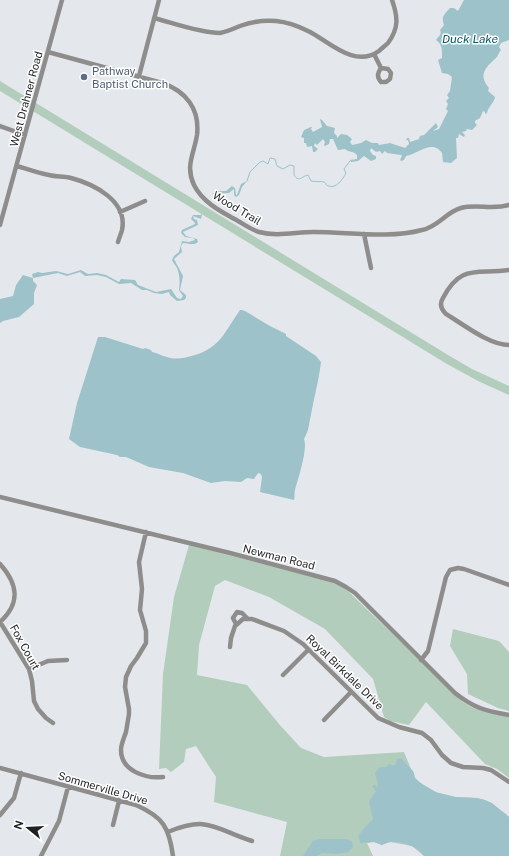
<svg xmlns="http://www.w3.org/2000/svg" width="509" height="856" font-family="'Public Sans',sans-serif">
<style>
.green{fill:#b2cdbb}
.water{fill:#9dc2c9}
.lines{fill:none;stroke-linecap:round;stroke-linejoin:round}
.stream{stroke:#9dc2c9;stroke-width:1}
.minor{stroke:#8e8d8b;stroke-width:4.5}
.service-dot{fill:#5c6f8a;stroke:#fff;stroke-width:1.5}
.labels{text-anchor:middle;stroke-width:3;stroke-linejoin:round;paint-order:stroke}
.service-label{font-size:11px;fill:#4e5e75;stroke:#fff;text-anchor:start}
.street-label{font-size:11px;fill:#1f2022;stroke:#fff}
.water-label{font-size:12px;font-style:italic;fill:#0a5965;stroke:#fff}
</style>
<rect width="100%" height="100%" fill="#e4e8ec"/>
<path class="green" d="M0 81 448 355 472 369 509 386V395L478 381 447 364 0 91Z
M189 545 336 583 347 590 463 702C481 714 490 712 509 717V778L497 769 485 764 426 702 409 725 390 721 384 717 373 679 325 629 269 597 225 580 215 586 199 645 197 675 247 685 279 724 301 748 324 757 404 752 411 769 414 773 415 778 422 784 438 793 454 797 477 798 485 800 506 814 509 817V856H424L412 846 390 842 382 845 374 842 367 843 373 856H280L287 822 214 802 216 777 196 746 186 749 184 762 171 772 166 768 159 769 163 674 174 597Z
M453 629 499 641 509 652V711L498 708 468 694 467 674 450 646Z"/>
<path class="water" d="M464 0H509V40L501 43 499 47 501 50C499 52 498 56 496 58 485 68 478 75 489 88L488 91 495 97C494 103 488 107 487 113L485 114V112L483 111 480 118 475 121V123L477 125 472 130 467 129 466 131 462 132 465 135 464 137 459 134 458 138H456L457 158 451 163 443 162 442 153C432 139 418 154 406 156L404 160 401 161 400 160 402 156 401 155 387 153 385 151 382 154 380 151 376 152 371 148 370 151 373 155 376 156V159L371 161 364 156 358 161 351 162 350 160 357 159V155C354 151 348 152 345 149L338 150 333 139H330L329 144 325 146 324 145 325 142 323 139 317 145 315 143 314 146 318 149 315 152H313L312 146 307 147 306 143H304V138L301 137 304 130 311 127H312L311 129 313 132 322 127 320 119 322 120 327 126 335 128 334 133 337 136V138L341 134 347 135 352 139 350 142 352 145 361 143 366 140 372 143H378L379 145 390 143 405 148 409 144 408 140H406L407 138H409L410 142 419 139 420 136 424 135 436 123 438 127 433 131 439 129 448 111 446 109 448 104 446 101 449 98 447 95 450 91 452 77 448 74 442 73 438 60 442 58C442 51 443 45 436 40 439 36 442 35 440 30L444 25C441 16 444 15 450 8H454L458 11Z
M247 181 242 187 239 195 236 197 234 195V189L229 193 212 194 217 191H226L232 186 235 188 236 195H237L241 184Z
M202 214 201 219 193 216 194 219 197 220 198 225 183 232 186 236 197 239 198 242C193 246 188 243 183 243L181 246 182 252 174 259 183 276 180 290 186 295V298L184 300 177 301 170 295 169 292 162 294 154 293 147 290H142L131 283 119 284 106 277 97 275 85 276 80 272 67 276 58 273 33 278V281L37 285 34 293V304L19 317 3 321 0 323V299L13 296 16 285 23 275 33 278 32 274 38 272 42 273 56 271 68 274 81 270 88 274 97 273 106 275 119 282 121 279 135 280 138 285 156 292 171 289 177 298 181 299 183 296 179 290C180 281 180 276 177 268 175 264 173 263 172 260L174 256 179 252 182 241 189 242 195 240 193 238 185 237 181 233 182 230 195 224V223L191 219 193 215H200Z
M240 310H242L245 311 270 326 286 334V336L316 356 321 362C319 380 314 397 311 415 308 427 310 428 304 439 308 449 298 479 295 490 294 493 295 497 294 500L260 492 262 477 261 474 258 473 254 479 247 478 241 482 225 481 211 483 183 473 149 467 126 457H120L117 455 80 447 69 439 77 403 98 337H105L143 349 145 348 151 350 152 352C157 353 162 356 167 357 176 360 185 358 195 355 221 347 225 331 240 310Z
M401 758 413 771 415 778 419 782 435 792 456 797 477 798 485 800 492 803 509 817V856H424C416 845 394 837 382 845L374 842 360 843 359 838 358 836 366 826 373 819 369 802 373 795 376 792 372 786 375 785 377 787 378 785 375 773 380 767H386L389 764 395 766 397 759Z
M319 839H347L352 842 353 847 348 852 336 854 322 853 317 856H303L313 841Z"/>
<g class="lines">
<path class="stream" d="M247 181 250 172 260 162 263 161 268 164 270 158 275 159 277 166 283 169 290 165 294 166V175C299 183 302 176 308 175L311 181C315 182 320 181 324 182 328 184 324 185 329 186 336 189 343 179 346 173L344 169 350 161"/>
<path class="minor" d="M154 18C173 23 200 33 220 33 226 32 233 29 240 26 251 22 264 20 276 21 287 22 298 26 308 31 329 41 354 69 379 51 382 48 385 46 388 43 399 28 398 17 392 0
M48 52 162 83C186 91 200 109 197 135 194 154 185 166 194 185 203 203 222 212 238 221 245 225 252 230 259 232 277 237 296 232 314 232 349 232 388 239 422 230 438 227 446 212 461 208 477 204 493 210 509 205
M374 54 381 68C377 74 377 77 381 82H386L390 79 391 73 388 69 381 68
M139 76 159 0
M0 126 25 135
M17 166C27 169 38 173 49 175 56 177 64 176 71 178 94 184 128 201 122 230 121 234 119 238 118 242
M120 212 145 201
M0 225 62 0
M364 234 371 268
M509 270C478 275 461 263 443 298 439 304 441 309 446 314 463 324 489 345 509 345
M0 497 230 553 335 581 346 587 355 593 455 693C474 708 485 711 509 715
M146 532 139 562 142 589 140 610 146 631V643L137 658 131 666 126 677 125 687 129 709V714C128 720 127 726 126 732 124 738 121 744 121 750 121 771 146 779 163 777
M0 564C18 584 21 603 0 622
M0 622 29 669 32 681 34 701 38 709 46 718 53 723
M236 624 233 618 237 612 242 613 247 618
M230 647 231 638 235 626 243 619H252L284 631 303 644 378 718 399 727 422 733 431 740 442 755 451 763 463 767 483 768 491 770 509 782
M421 660 428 651 446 577 450 570 458 568 464 569 509 585
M29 669 48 661 67 660
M283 675 308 650
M324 720 351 692
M0 768 136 805C163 817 169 827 173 856
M0 815 14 798 21 773
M113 825 119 801
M168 832C209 815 214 829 252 841
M41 856 59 821 68 787"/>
</g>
<circle class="service-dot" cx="84" cy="77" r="4"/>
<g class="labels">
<g class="service-label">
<text x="92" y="75">Pathway<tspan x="92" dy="13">Baptist Church</tspan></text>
</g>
<g class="street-label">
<text transform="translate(26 99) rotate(-75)" y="4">West Drahner Road</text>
<text transform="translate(237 208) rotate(31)" y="4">Wood Trail</text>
<text transform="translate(279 557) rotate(14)" y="4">Newman Road</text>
<text transform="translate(25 647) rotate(61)" y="4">Fox Court</text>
<text transform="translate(345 672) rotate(44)" y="4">Royal Birkdale Drive</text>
<text transform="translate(103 788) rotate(16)" y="4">Sommerville Drive</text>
</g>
<g class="water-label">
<text x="470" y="43">Duck Lake</text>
</g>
</g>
<g transform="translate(28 828) rotate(288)" stroke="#ffffff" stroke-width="3" paint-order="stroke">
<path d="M0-3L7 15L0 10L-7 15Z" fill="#1f2022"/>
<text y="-6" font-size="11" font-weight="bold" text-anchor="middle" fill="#1f2022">N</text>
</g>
</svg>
